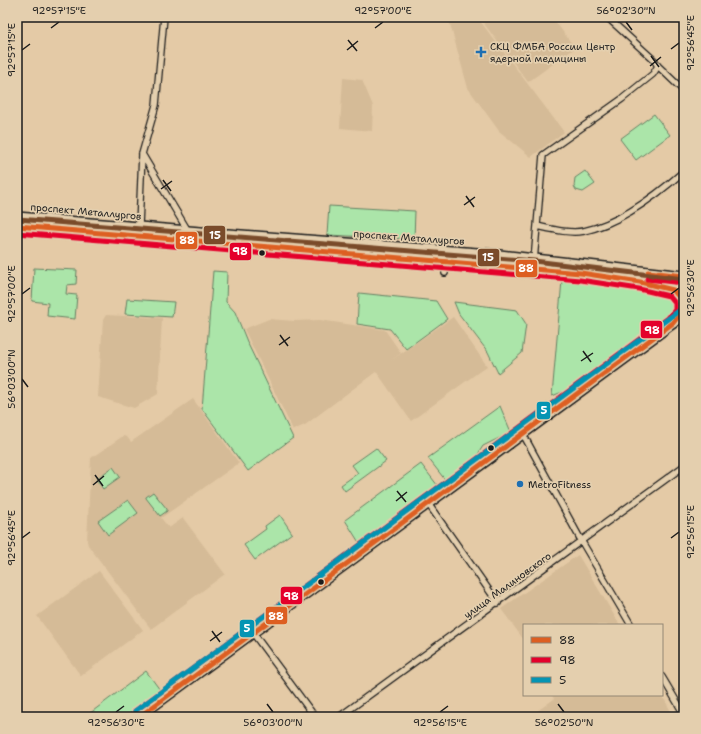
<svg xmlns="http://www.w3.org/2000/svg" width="701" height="734" font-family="'Shantell Sans',sans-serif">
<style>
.built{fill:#d5bb97}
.green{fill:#abe5a9;stroke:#648062}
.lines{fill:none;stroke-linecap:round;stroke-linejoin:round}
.street-casing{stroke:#1c1c1c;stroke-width:8}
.secondary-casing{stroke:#1c1c1c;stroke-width:11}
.primary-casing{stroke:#1c1c1c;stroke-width:12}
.street{stroke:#e4cfae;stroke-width:5.5}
.secondary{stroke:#e4cfae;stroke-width:8}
.primary{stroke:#e4cfae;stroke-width:9}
.bus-1-casing{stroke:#e4cfae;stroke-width:8}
.bus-2-casing{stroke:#e4cfae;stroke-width:8}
.bus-3-casing{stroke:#e4cfae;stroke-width:8}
.bus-4-casing{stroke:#e4cfae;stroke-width:8}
.bus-1{stroke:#dd5e21;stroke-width:5}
.bus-2{stroke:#e4002b;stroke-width:5}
.bus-3{stroke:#0494b3;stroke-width:5}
.bus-4{stroke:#7a4b2a;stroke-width:5}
.ticks{fill:none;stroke:#1c1c1c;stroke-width:1.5}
.poi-dot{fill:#1f6fb2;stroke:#e4cfae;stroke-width:1.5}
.bus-dot{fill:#1c1c1c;stroke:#e4cfae;stroke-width:1.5}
.labels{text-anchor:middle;stroke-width:3.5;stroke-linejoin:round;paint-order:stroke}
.poi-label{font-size:10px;fill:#1c1c1c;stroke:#e4cfae;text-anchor:start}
.street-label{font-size:10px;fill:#1c1c1c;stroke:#e4cfae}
.line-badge{stroke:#e4cfae;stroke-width:1.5}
.badge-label{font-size:11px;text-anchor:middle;font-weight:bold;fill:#fff}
.neatline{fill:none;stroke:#1c1c1c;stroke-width:1.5}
.ticks-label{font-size:10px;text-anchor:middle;fill:#1c1c1c}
</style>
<rect width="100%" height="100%" fill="#e4caa6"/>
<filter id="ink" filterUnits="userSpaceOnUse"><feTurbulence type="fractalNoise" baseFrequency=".025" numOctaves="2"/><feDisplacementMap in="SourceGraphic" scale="8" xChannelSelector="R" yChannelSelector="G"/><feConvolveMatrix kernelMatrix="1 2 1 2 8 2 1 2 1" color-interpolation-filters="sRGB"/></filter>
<g filter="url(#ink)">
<path class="built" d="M448 17H477L564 132 531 157 499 131 468 88Z
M479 17H552L575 48 528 82Z
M343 78 362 80 373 106 372 131 340 128Z
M106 315 162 318 158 394 134 408 98 397 103 320Z
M453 317 487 366 411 421 376 371Z
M269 319 294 321 320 320 385 330 401 353 305 425 293 430 244 329Z
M193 399 239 463 161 518 169 528 183 518 225 574 151 629 88 545 87 541 91 458 123 436 127 437 131 442Z
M578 555 620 625H524V640L501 609Z
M99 571 143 630 81 676 37 616Z
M552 695H662L674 717H529L554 699Z"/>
<path class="green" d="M654 114 670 135 636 160 620 139Z
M585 171 595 184 583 192 576 190 574 186 575 178Z
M329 206 415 211 414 239 327 235Z
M34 268 77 270 76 284 67 285 66 294 77 295 75 319 47 316 48 303 32 301Z
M213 271 227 272 226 302 235 312 248 344 293 438 248 471 202 409Z
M562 280 667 293 676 301V309L669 317 567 390 552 396Z
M359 293 436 301 447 319 406 349 390 329 357 324Z
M127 299 174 302 172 317 125 314Z
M454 302 517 310 526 324 522 353 498 373 488 352 459 314Z
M500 406 511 432 483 446 474 460 446 481 428 458Z
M376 448 386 461 345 491 341 485 358 473 352 465Z
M421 464 438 486 360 544 345 520Z
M113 467 120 477 103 489 96 479Z
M153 492 167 509V511L160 516 146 498V497Z
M128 500 138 513 108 535 98 521Z
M280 515 292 533 255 560 244 545 266 529 265 526Z
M146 671 160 690 125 717H85Z"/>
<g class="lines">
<defs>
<path id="street" d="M607 17 655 61 658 66 684 91
M142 154 188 231
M139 226 142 154 156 105 164 17
M537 226C551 229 570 234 584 231 621 223 656 196 684 171
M534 261 543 155 622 99 653 74 658 66
M445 273 446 261
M523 434 582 542 631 625
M429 505 498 603
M253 633 315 717
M662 677 684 714
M339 717 684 466"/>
<path id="secondary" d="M139 717 678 320"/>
<path id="primary" d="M17 217 225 234
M17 226 224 243
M228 234 491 254 684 276
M228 243 533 268 684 286
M664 288 673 290 682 300V312L673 323"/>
</defs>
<use href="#street" class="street-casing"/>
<use href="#secondary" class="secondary-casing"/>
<use href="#primary" class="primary-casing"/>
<use href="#street" class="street"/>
<use href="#secondary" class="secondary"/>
<use href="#primary" class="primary"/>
<defs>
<path id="bus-1" d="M17 226 581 273 640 282 673 290 682 300V312L673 323 139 717
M648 272 684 276"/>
<path id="bus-2" d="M17 233 580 280 639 289 669 296 675 303V310L668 318 135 711
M647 279 683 283"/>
<path id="bus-3" d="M135 711 680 310"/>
<path id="bus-4" d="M18 219 534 261 684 279"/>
</defs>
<use href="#bus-1" class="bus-1-casing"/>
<use href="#bus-2" class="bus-2-casing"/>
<use href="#bus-3" class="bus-3-casing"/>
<use href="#bus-4" class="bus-4-casing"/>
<use href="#bus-1" class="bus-1"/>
<use href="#bus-2" class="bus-2"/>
<use href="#bus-3" class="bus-3"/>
<use href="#bus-4" class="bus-4"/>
</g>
</g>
<path class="ticks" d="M626 22 632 30M51 28 59 22M375 28 383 22M348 40 357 51M671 49 679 43M22 50 30 44M347 50 358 41M651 56 659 67M650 66 661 57M163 180 171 191M161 189 172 181M466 196 474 207M464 205 475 197M22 294 30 288M671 294 679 288M280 335 288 346M279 345 290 337M583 351 591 362M581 361 593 353M22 379 28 387M95 475 103 486M93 485 104 476M397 491 406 502M396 501 407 492M22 538 30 532M671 538 679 532M212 631 220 642M210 641 222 632M267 704 273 712M558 704 564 712M116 712 124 706M440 712 448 706"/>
<g class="poi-dot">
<path d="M479 46h4v4h4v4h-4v4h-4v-4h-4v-4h4z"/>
<circle cx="520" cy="484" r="4"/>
</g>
<g class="bus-dot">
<circle cx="262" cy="253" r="3.5"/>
<circle cx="491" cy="448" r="3.5"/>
<circle cx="321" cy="582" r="3.5"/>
</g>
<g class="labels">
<g class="poi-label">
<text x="490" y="50">СКЦ ФМБА России Центр<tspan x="490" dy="12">ядерной медицины</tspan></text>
<text x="528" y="488">MetroFitness</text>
</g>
<g class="street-label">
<text transform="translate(86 211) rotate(5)" y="4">проспект Металлургов</text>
<text transform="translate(409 237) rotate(4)" y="4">проспект Металлургов</text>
<text transform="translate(507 585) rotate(-36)" y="4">улица Малиновского</text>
</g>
</g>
<g class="line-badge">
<rect x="203" y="225" width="23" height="20" rx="4" fill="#7a4b2a"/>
<rect x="175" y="231" width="23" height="19" rx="4" fill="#dd5e21"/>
<rect x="229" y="242" width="23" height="19" rx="4" fill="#e4002b"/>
<rect x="477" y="248" width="23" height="19" rx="4" fill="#7a4b2a"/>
<rect x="515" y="259" width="23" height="19" rx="4" fill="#dd5e21"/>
<rect x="640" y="320" width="23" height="19" rx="4" fill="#e4002b"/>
<rect x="536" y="401" width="15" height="19" rx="4" fill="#0494b3"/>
<rect x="280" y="586" width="23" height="19" rx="4" fill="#e4002b"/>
<rect x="265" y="606" width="23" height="19" rx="4" fill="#dd5e21"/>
<rect x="239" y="619" width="16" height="19" rx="4" fill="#0494b3"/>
</g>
<g class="badge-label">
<text x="215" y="239">15</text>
<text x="187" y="244">88</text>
<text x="240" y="255">98</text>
<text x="488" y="261">15</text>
<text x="526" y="272">88</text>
<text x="652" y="334">98</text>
<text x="544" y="414">5</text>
<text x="291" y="600">98</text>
<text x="276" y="620">88</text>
<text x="247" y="632">5</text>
</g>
<rect width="701" height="734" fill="none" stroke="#e4cfae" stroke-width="44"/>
<rect x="523" y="624" width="140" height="72" fill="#e4cfae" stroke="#948774"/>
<rect x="531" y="637" width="20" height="6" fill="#dd5e21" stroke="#948774"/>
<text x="559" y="644" font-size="12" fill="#1c1c1c">88</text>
<rect x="531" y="657" width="20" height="6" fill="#e4002b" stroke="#948774"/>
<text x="559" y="664" font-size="12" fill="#1c1c1c">98</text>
<rect x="531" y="677" width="20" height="6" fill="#0494b3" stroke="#948774"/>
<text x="559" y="684" font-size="12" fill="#1c1c1c">5</text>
<rect x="22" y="22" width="657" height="690" class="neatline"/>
<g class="ticks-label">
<text x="59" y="14">92°57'15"E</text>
<text x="383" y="14">92°57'00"E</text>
<text x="626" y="14">56°02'30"N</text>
<text transform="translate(690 43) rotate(-90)" y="4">92°56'45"E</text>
<text transform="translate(11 50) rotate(-90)" y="4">92°57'15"E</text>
<text transform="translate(690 288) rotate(-90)" y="4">92°56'30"E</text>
<text transform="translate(11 294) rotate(-90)" y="4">92°57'00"E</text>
<text transform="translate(11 379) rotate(-90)" y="4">56°03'00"N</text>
<text transform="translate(690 532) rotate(-90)" y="4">92°56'15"E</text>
<text transform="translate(11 538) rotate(-90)" y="4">92°56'45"E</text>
<text x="116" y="726">92°56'30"E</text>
<text x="273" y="726">56°03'00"N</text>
<text x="440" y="726">92°56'15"E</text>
<text x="564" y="726">56°02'50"N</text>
</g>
</svg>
